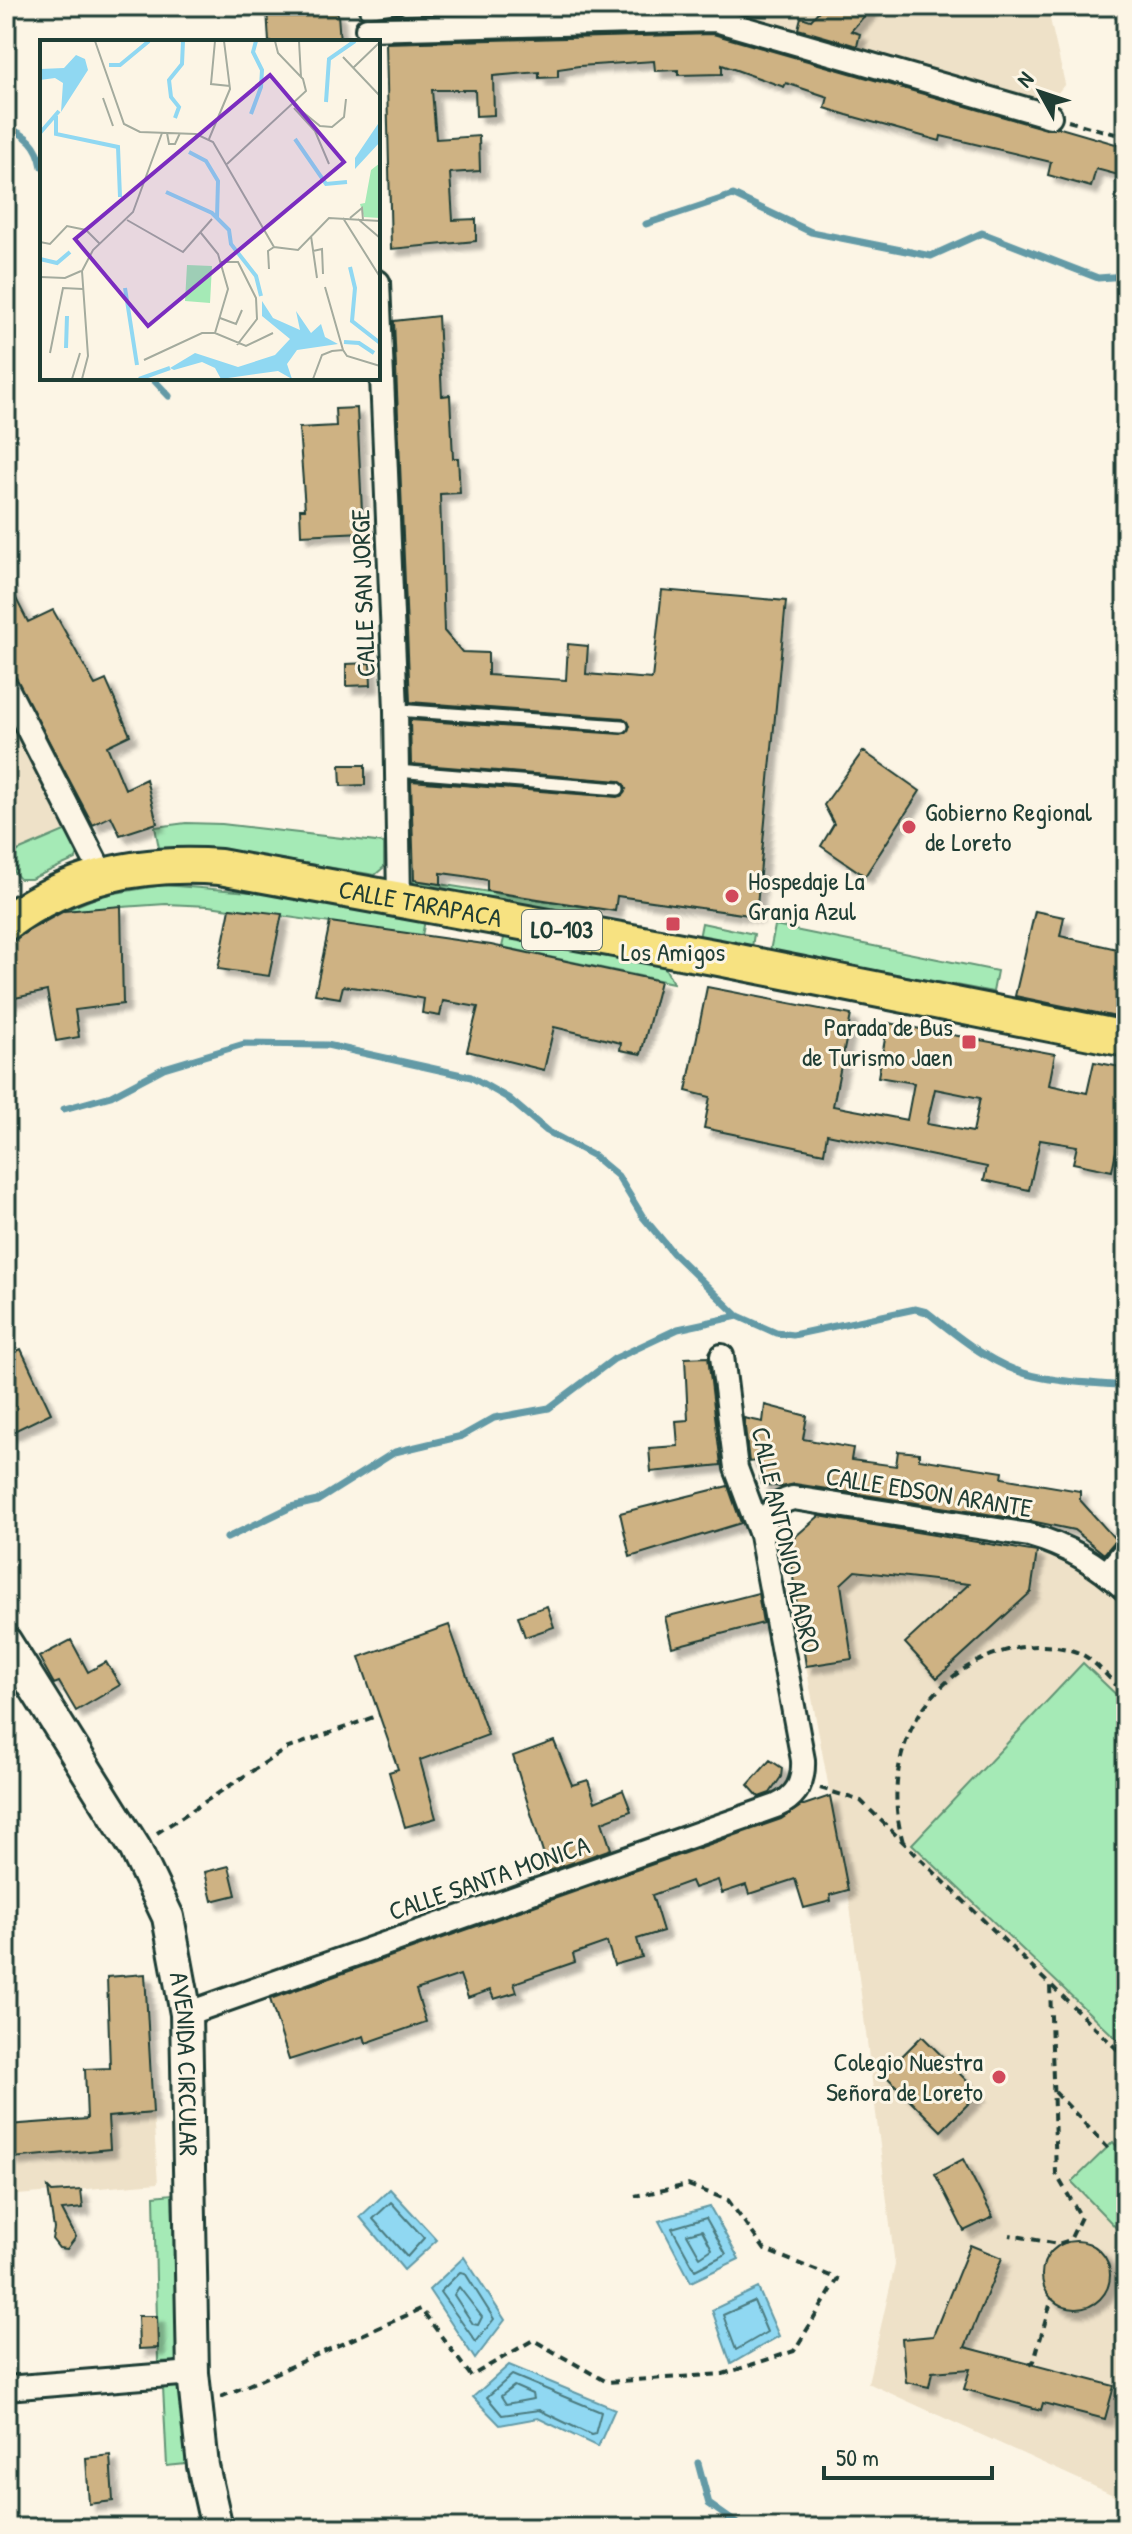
<svg xmlns="http://www.w3.org/2000/svg" width="1132" height="2534" font-family="'Patrick Hand',sans-serif">
<style>
.built{fill:#eee1c8}
.green{fill:#a5eab6;stroke:#629475;stroke-width:2}
.water{fill:#90d8f2;stroke:#639aa6;stroke-width:2}
.lines{fill:none;stroke-linecap:round;stroke-linejoin:round}
.shore{stroke:#4c7b80;stroke-width:2}
.stream{stroke:#639aa6;stroke-width:7}
.building{fill:#ceb283;stroke:#1f3d34;stroke-width:2;fill-rule:evenodd;filter:url(#shadow)}
.lane-casing{stroke:#1f3d34;stroke-width:17}
.street-casing{stroke:#1f3d34;stroke-width:28}
.secondary-casing{stroke:#1f3d34;stroke-width:36}
.primary-casing{stroke:#1f3d34;stroke-width:40}
.path{stroke:#1f3d34;stroke-width:4;stroke-dasharray:8 6;stroke-linecap:butt}
.lane{stroke:#fcf5e5;stroke-width:11}
.street{stroke:#fcf5e5;stroke-width:22}
.secondary{stroke:#fcf5e5;stroke-width:30}
.primary{stroke:#f7e281;stroke-width:34}
.poi-dot{fill:#d1495b;stroke:#fcf5e5;stroke-width:3}
.labels{text-anchor:middle;stroke-width:6;stroke-linejoin:round;paint-order:stroke}
.shield{fill:#fcf5e5;stroke:#617469;stroke-width:2}
.shield-label{font-size:24px;font-weight:bold;fill:#1f3d34}
.street-label{font-size:26px;fill:#1f3d34;stroke:#fcf5e5}
.poi-label{font-size:26px;fill:#1f3d34;stroke:#fcf5e5;text-anchor:start}
.inset-river{fill:none;stroke:#90d8f2;stroke-width:4}
.inset-road{fill:none;stroke:#a4ab9e;stroke-width:2}
.view{fill:#7b2cbf;fill-opacity:0.15;stroke:#7b2cbf;stroke-width:4}
.inset-edge{fill:none;stroke:#1f3d34;stroke-width:4}
</style>
<defs>
<filter id="shadow"><feDropShadow dx="7" dy="7" stdDeviation="2" flood-color="#0004"/></filter>
</defs>
<rect width="100%" height="100%" fill="#fcf5e5"/>
<filter id="ink" filterUnits="userSpaceOnUse"><feTurbulence type="fractalNoise" baseFrequency=".0125" numOctaves="2"/><feDisplacementMap in="SourceGraphic" scale="16" xChannelSelector="R" yChannelSelector="G"/><feConvolveMatrix kernelMatrix="1 2 1 2 8 2 1 2 1" color-interpolation-filters="sRGB"/></filter>
<g filter="url(#ink)">
<path class="built" d="M418 6H1047L1065 84 1047 106 712 9 432 19Z
M6 708 69 829 6 856Z
M812 1523 1060 1557 1084 1568 1126 1602V2508L1111 2494 868 2383 895 2265 848 1890 806 1666 788 1543Z
M153 2113 158 2183 6 2196V2126Z"/>
<path class="green" d="M186 823 222 824 384 843V867L375 875 225 850 159 848 155 827Z
M69 829 80 848 76 859 31 879H20L6 864V856Z
M414 880 597 909 595 920 412 887Z
M163 885 263 893 425 920 422 936 209 906 166 904 63 911 103 895Z
M702 923 754 934 752 947 699 938Z
M775 926 997 971 993 992 770 951Z
M505 934 663 964 673 983 502 947Z
M1083 1663 1126 1704V2048L912 1844Z
M1113 2142 1126 2156V2238L1072 2182Z
M172 2194 178 2361 158 2362 154 2196Z
M180 2386 186 2464 167 2466 163 2387Z"/>
<path class="water" d="M390 2189 437 2240 404 2270 360 2217Z
M710 2207 739 2259 691 2282 659 2221Z
M464 2257 505 2320 475 2359 429 2290Z
M758 2288 779 2336 731 2364 712 2310Z
M509 2365 615 2409 598 2447 538 2418 500 2425 473 2397Z"/>
<g class="lines">
<path class="shore" d="M391 2202 424 2238 407 2257 373 2219Z
M706 2218 726 2254 695 2270 672 2228Z
M702 2230 712 2249 700 2257 687 2234Z
M460 2272 465 2273 494 2319 476 2342 440 2292Z
M459 2287 482 2317 478 2325 473 2324 454 2295Z
M754 2301 767 2332 736 2350 723 2315Z
M512 2375 601 2412 595 2434 591 2435 539 2410 502 2415 487 2397Z
M514 2386 532 2394 533 2399 506 2404 501 2396Z"/>
<path class="stream" d="M6 127C27 135 38 144 42 167
M646 224 733 195 811 232 931 256 982 233 1098 278 1126 276
M152 378 169 396
M64 1109 111 1096 164 1068 244 1044 327 1045 471 1077 508 1098 547 1131 594 1156 618 1176 643 1217 673 1253 738 1316
M227 1538 291 1507 317 1501 395 1452 462 1436 494 1418 549 1408 614 1359 678 1329 738 1316 776 1333 793 1335 915 1309 927 1312C960 1338 996 1369 1039 1377 1067 1383 1098 1383 1126 1386
M698 2463 709 2504 743 2528"/>
</g>
<path class="building" d="M325 6 338 14 340 42H269L267 9Z
M823 6H873L851 31 860 34 857 46 798 29 801 17 811 20Z
M713 34 1046 129 1057 127 1126 147V177L1096 169 1091 187 1048 175 1051 162 941 136 940 141 847 115 825 108 828 97 786 83 784 87 722 65V74L678 75V70L655 71 654 61 579 66 558 69V77L539 78V72L493 76 494 115 476 116 475 90H432L436 139 479 136 480 171 450 173 453 220 476 219V241L391 249 386 43Z
M438 316 442 396 450 395 453 458H458L460 493 440 494 444 631 462 652 488 653V675L566 680 568 644 588 646 586 674 652 679 662 590 786 601 756 916 617 896 615 911 487 891V880L464 876 441 873V884L414 880 411 781 617 797 626 789 619 781 411 764 410 720 621 734 630 726 623 718 410 702 394 321Z
M357 408 363 532 301 535 300 509H305L299 428 336 426 335 409Z
M6 579 28 622 53 610 95 685 106 680 130 735 107 746 125 789 146 779 157 823 120 835 111 816 93 825 6 660Z
M370 663 371 685 346 686V664Z
M863 751 920 791 865 876 821 846 834 824 824 805Z
M340 765H365V785L341 786Z
M121 906 123 1004 75 1010 79 1037 56 1041 47 991 6 1000V943L64 911Z
M230 908 282 914 269 976 218 969Z
M1035 911 1064 917 1060 936 1126 951V1019L1015 996Z
M330 922 491 945 660 981 641 1054 620 1050 621 1043 554 1027 544 1070 467 1051 478 1007 443 1001 440 1016 422 1013 424 999 384 991 343 986 340 998 315 994Z
M707 987 851 1015 833 1106 907 1120 914 1083 878 1077 888 1023 1055 1054 1049 1085 1087 1093 1094 1062 1126 1068V1138L1119 1136 1112 1171 1073 1163 1077 1146 1040 1140 1029 1190 984 1180 987 1167 827 1134 824 1153 704 1128 710 1097 686 1091ZM935 1089 980 1098 973 1132 927 1124Z
M21 1349 51 1413 6 1435V1356Z
M708 1357 721 1465 651 1472 649 1448 678 1446 676 1421 688 1420 685 1358Z
M765 1405 807 1416 803 1439 853 1448 851 1460 896 1466 898 1451 919 1453V1459L1003 1472 1002 1478 1080 1491V1500L1116 1540 1104 1554 1074 1530 1031 1521 795 1484 781 1487 761 1484 757 1461 749 1462 744 1418 763 1422Z
M728 1486 741 1523 630 1557 620 1513Z
M819 1516 1037 1552 1031 1592 937 1678 905 1643 969 1584 855 1571 841 1584 852 1659 806 1666 788 1543Z
M758 1593 763 1623 672 1647 665 1617Z
M547 1606 554 1627 525 1637 518 1616Z
M449 1625 488 1735 420 1760 436 1818 405 1827 389 1772 398 1769 359 1657Z
M71 1640 88 1672 106 1662 120 1685 76 1711 59 1682 54 1684 39 1657Z
M554 1741 572 1785 588 1780 595 1802 623 1790 631 1811 602 1822 611 1849 549 1871 513 1756Z
M770 1760 782 1768 781 1777 770 1793 759 1797 748 1785Z
M830 1796 848 1890 830 1895 831 1901 804 1908 795 1879 749 1894 746 1885 722 1893 718 1880 694 1888 691 1881 652 1895 663 1931 637 1939 642 1957 614 1965 607 1942 573 1954 575 1962 514 1983 517 1992 494 1999 490 1990 468 1998 460 1975 416 1990 426 2022 366 2043 364 2036 289 2060 270 1999 781 1819 801 1806Z
M229 1866 236 1895 212 1901 205 1872Z
M145 1974 153 2113 108 2117 110 2149 12 2158 8 2125 87 2119 85 2069 110 2068 107 1977Z
M922 2036 979 2093 941 2131 884 2074Z
M963 2159 993 2217 964 2231 935 2174Z
M48 2188 52 2192 81 2190 83 2208 62 2210 76 2237 67 2249 59 2248 52 2239 54 2229Z
M1042 2275a34 34 0 1 1 68 0a34 34 0 1 1-68 0Z
M970 2245 1002 2258 965 2347 1114 2386 1105 2419 1043 2403 1041 2410 964 2389 970 2369 932 2372 929 2387 906 2382 902 2339 933 2336Z
M138 2316H157L158 2348 139 2349Z
M110 2455 113 2501 89 2504 86 2458Z"/>
<g class="lines">
<defs>
<path id="lane" d="M366 11 399 6
M396 710 622 726
M397 771 618 789"/>
<path id="street" d="M367 29 715 20 1050 116
M378 282 396 710 399 901
M6 686 102 874
M761 1535C766 1515 774 1503 793 1498L1029 1535C1068 1546 1096 1563 1126 1590
M1107 1573 1126 1550
M186 2014 776 1806C797 1797 804 1782 803 1760L761 1535 736 1468 722 1356
M6 2388 193 2373"/>
<g id="secondary">
<path id="s1" d="M6 1642 135 1848 168 1917 186 2014 193 2373 203 2466 217 2528"/>
</g>
<g id="primary">
<path id="s2" d="M6 923C70 875 142 861 220 867L719 958 1126 1039"/>
</g>
</defs>
<use href="#lane" class="lane-casing"/>
<use href="#street" class="street-casing"/>
<use href="#secondary" class="secondary-casing"/>
<use href="#primary" class="primary-casing"/>
<path class="path" d="M1068 121 1126 137
M820 1788 861 1801 1050 1985 1056 2174 1081 2217 1070 2240 1058 2244 1010 2235
M157 1833 286 1749 379 1715
M903 1842C879 1759 922 1672 1008 1650 1030 1644 1060 1644 1081 1654 1097 1662 1113 1683 1126 1695
M1052 1986 1126 2058
M1055 2092 1108 2148
M1029 2365 1034 2361 1052 2298
M221 2397 421 2309 471 2376 533 2340 607 2382 723 2374 794 2351 838 2279 765 2250 728 2200 688 2185 635 2196"/>
<use href="#lane" class="lane"/>
<use href="#street" class="street"/>
<use href="#secondary" class="secondary"/>
<use href="#primary" class="primary"/>
</g>
</g>
<g class="poi-dot">
<circle cx="909" cy="827" r="8"/>
<circle cx="732" cy="896" r="8"/>
<rect x="665" y="916" width="16" height="16" rx="4"/>
<rect x="961" y="1034" width="16" height="16" rx="4"/>
<circle cx="999" cy="2077" r="8"/>
</g>
<g class="labels">
<rect class="shield" x="522" y="910" width="80" height="40" rx="6"/>
<g class="shield-label">
<text x="562" y="938">LO-103</text>
</g>
<g class="street-label">
<text transform="translate(363 593) rotate(-92)" y="9">CALLE SAN JORGE</text>
<text dy="9" stroke="none"><textPath href="#s2" startOffset="430">CALLE TARAPACA</textPath></text>
<text transform="translate(929 1492) rotate(9)" y="9">CALLE EDSON ARANTE</text>
<text transform="translate(786 1540) rotate(77)" y="9">CALLE ANTONIO ALADRO</text>
<text transform="translate(489 1878) rotate(-19)" y="9">CALLE SANTA MONICA</text>
<text dy="9" stroke="none"><textPath href="#s1" startOffset="468">AVENIDA CIRCULAR</textPath></text>
</g>
<g class="poi-label">
<text x="925" y="821">Gobierno Regional<tspan x="925" dy="30">de Loreto</tspan></text>
<text x="748" y="890">Hospedaje La<tspan x="748" dy="30">Granja Azul</tspan></text>
<text x="673" y="961" text-anchor="middle">Los Amigos</text>
<text x="953" y="1036" text-anchor="end">Parada de Bus<tspan x="953" dy="30">de Turismo Jaen</tspan></text>
<text x="983" y="2071" text-anchor="end">Colegio Nuestra<tspan x="983" dy="30">Señora de Loreto</tspan></text>
</g>
</g>
<g transform="translate(40 40)">
<rect width="340" height="340" fill="#fcf5e5"/>
<path d="M340 123V178L324 177 320 164 325 163 331 130ZM147 225 172 226 170 263 145 261Z" fill="#a5eab6"/>
<path d="M36 15 45 19 48 30 21 72 23 43 15 38 0 40V29L24 28ZM340 81V102L315 129V118ZM222 261 233 278 260 290 256 271 271 293 281 284 285 297 298 304 257 310 247 324 252 339 238 331 181 339 175 328 162 322 134 330 130 328 155 313 198 327 235 315 250 299 222 276Z" fill="#90d8f2"/>
<path class="inset-river" d="M69 25H80L109 1M286 62 289 19 315 1M211 74 221 47 222 30 213 12 216 1M16 76V94L78 107 80 157M135 78 139 67 131 57 129 40 142 24 143 1M0 93 19 71M255 99 286 144 307 142M149 112 166 121 178 141 177 177M126 152 172 173 189 190 191 204 216 236 221 256M0 219 17 223 30 212M310 227 315 248 312 281 340 303M85 248 97 325M304 302 319 303 334 313M26 308 27 276M99 339 130 328"/>
<path class="inset-road" d="M55 1 84 84 100 92 156 94 173 102 234 207 258 210 289 178 340 181M175 1 171 44 190 46M259 1 261 37M303 17 340 56M313 28 340 2M63 58 73 86M253 64 280 86 292 87 304 77 306 59M254 68 275 91 289 124M127 93 129 104H135L140 93M169 99 190 49 184 1M187 124 266 51 263 39 238 13 235 1M303 178 340 237M310 178 322 168 323 180M318 179 340 198M87 180 143 212 172 179M161 193 178 214 188 249 175 293M271 196 277 238M0 202 10 204 27 186 46 190 60 204M273 211 282 209 283 234M181 222H198L216 258 217 279 197 305M229 229 228 211 234 207M0 237 25 238 41 231M285 247 303 310M180 278 196 284 202 270M10 313 23 248 43 249M104 320 162 293H175L206 306 233 293M32 339 40 313M42 339 48 316 42 231 53 210 93 172 122 93M273 339 282 315 292 311 303 310 307 316 340 326"/>
<path class="view" d="M230 35 304 122 108 286 35 199Z"/>
<rect width="340" height="340" class="inset-edge"/>
</g>
<rect width="1132" height="2534" fill="none" stroke="#fcf5e5" stroke-width="32"/>
<rect x="16" y="16" width="1100" height="2502" fill="none" stroke="#1f3d34" stroke-width="3" filter="url(#ink)"/>
<g transform="translate(1040 92) rotate(310)" stroke="#fcf5e5" stroke-width="6" paint-order="stroke">
<path d="M0-6L14 30L0 20L-14 30Z" fill="#1f3d34"/>
<text y="-12" font-size="22" font-weight="bold" text-anchor="middle" fill="#1f3d34">N</text>
</g>
<path d="M824 2466v12h168v-12" fill="none" stroke="#1f3d34" stroke-width="4"/>
<text x="836" y="2466" font-size="24" fill="#1f3d34" stroke="#fcf5e5" stroke-width="6" paint-order="stroke">50 m</text>
</svg>
